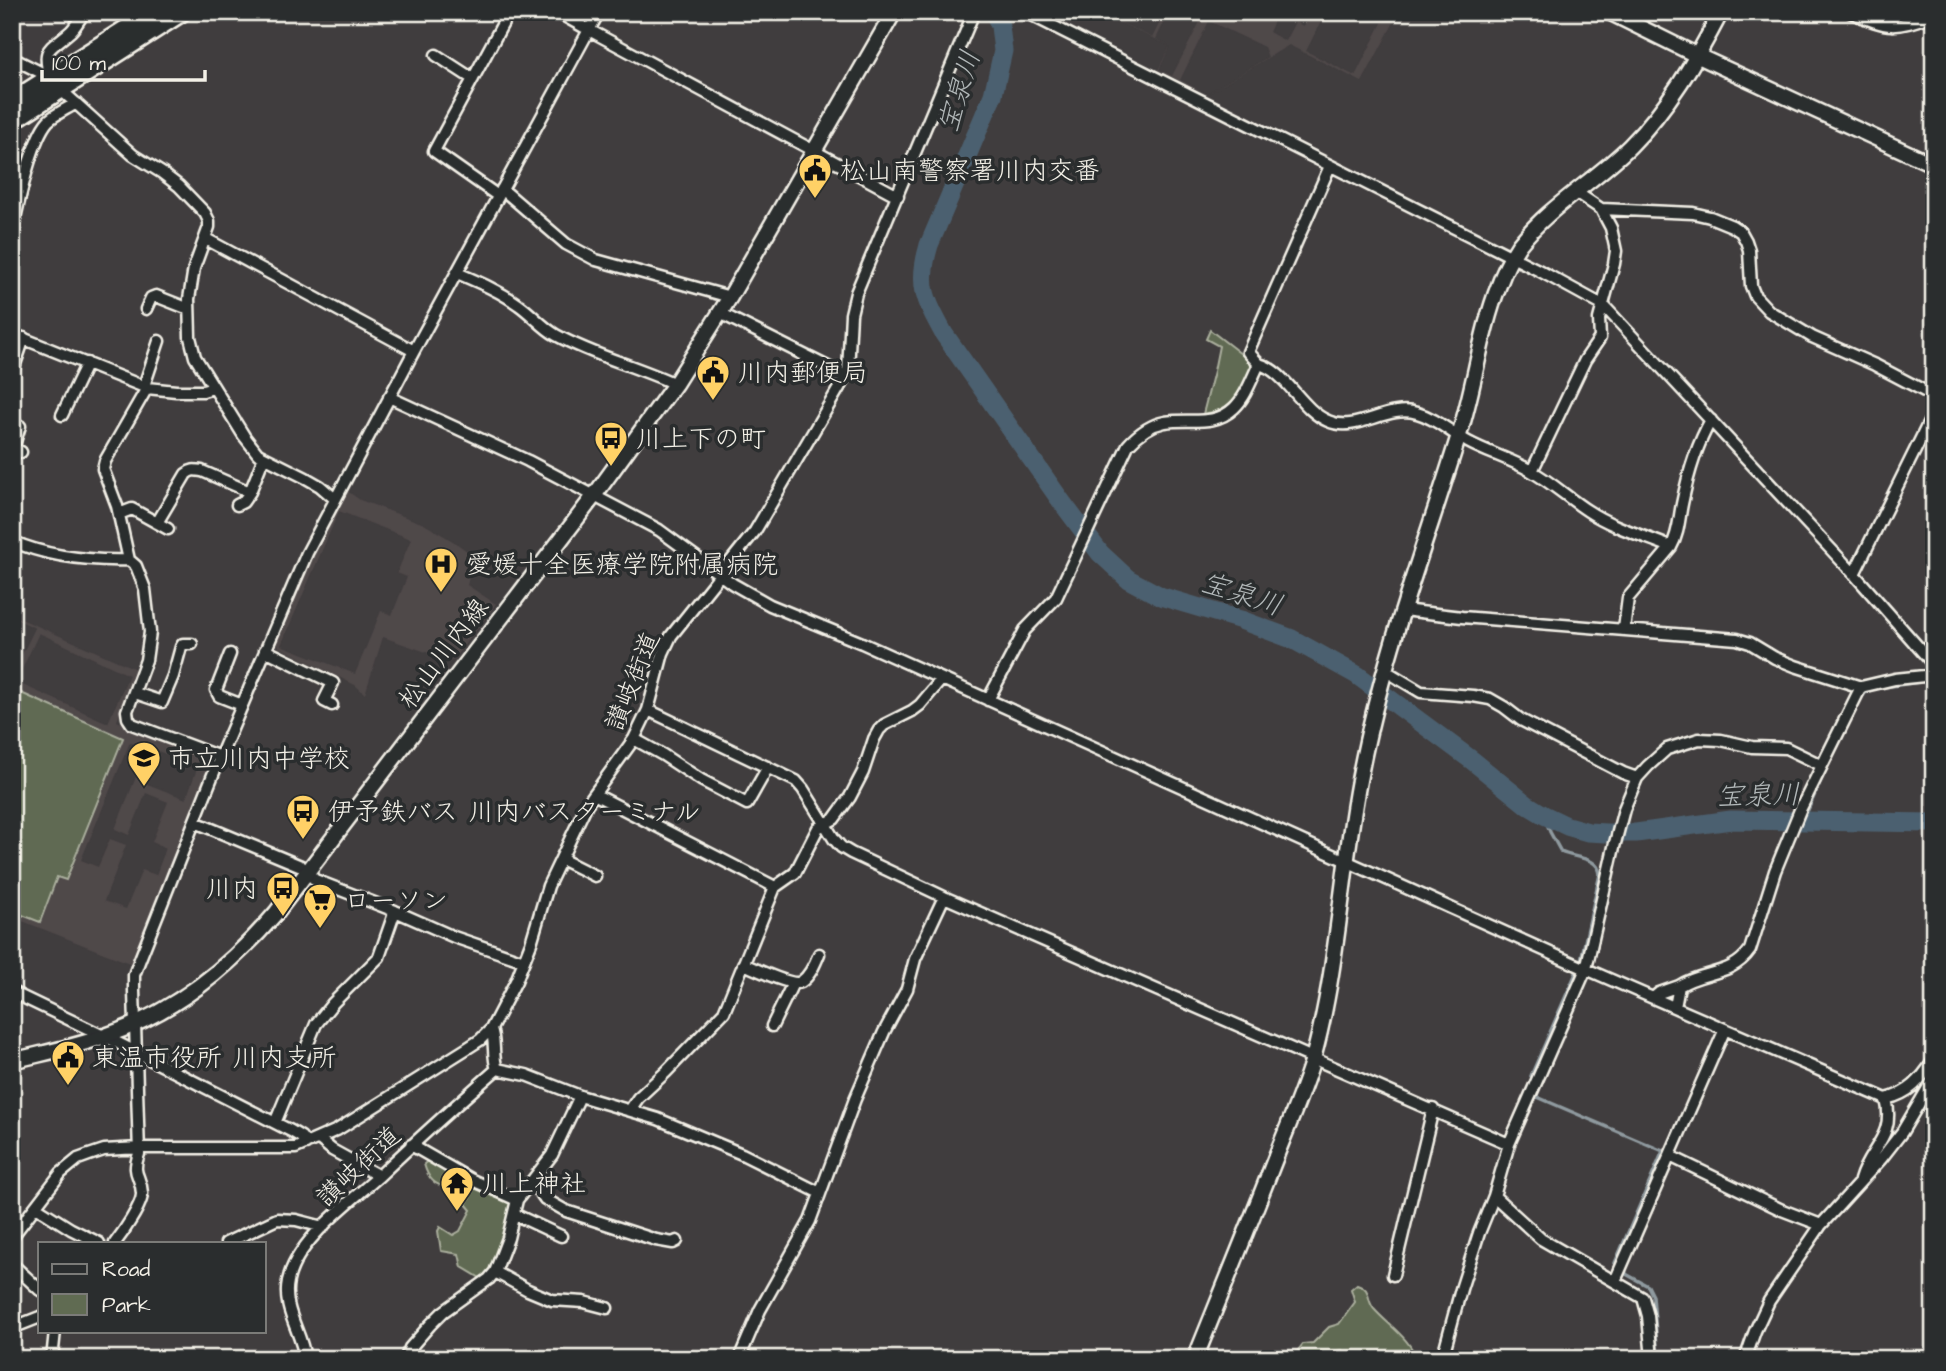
<svg xmlns="http://www.w3.org/2000/svg" width="1946" height="1371" font-family="'Architects Daughter','Klee One',sans-serif">
<style>
.built{fill:#4f4849;fill-rule:evenodd}
.green{fill:#606b52;stroke:#aaae9d;stroke-width:2}
.lines{fill:none;stroke-linecap:round;stroke-linejoin:round}
.stream{stroke:#8f9a9f;stroke-width:3.5}
.river{stroke:#4c606f;stroke-width:19}
.street-casing{stroke:#f4f1e8;stroke-width:15}
.secondary-casing{stroke:#f4f1e8;stroke-width:19}
.highway-casing{stroke:#f4f1e8;stroke-width:23}
.street{stroke:#2a2d2e;stroke-width:10}
.secondary{stroke:#2a2d2e;stroke-width:14}
.highway{stroke:#2a2d2e;stroke-width:18}
.labels{text-anchor:middle;stroke-width:7;stroke-linejoin:round;paint-order:stroke}
.poi-label{font-size:26px;fill:#f4f1e8;stroke:#2a2d2e;text-anchor:start}
.street-label{font-size:26px;fill:#f4f1e8;stroke:#2a2d2e}
.water-label{font-size:28px;font-style:italic;fill:#b1b7b8;stroke:#2a2d2e}
</style>
<rect width="100%" height="100%" fill="#403d3e"/>
<filter id="ink" filterUnits="userSpaceOnUse"><feTurbulence type="fractalNoise" baseFrequency=".0143" numOctaves="2"/><feDisplacementMap in="SourceGraphic" scale="14" xChannelSelector="R" yChannelSelector="G"/><feConvolveMatrix kernelMatrix="1 2 1 2 8 2 1 2 1" color-interpolation-filters="sRGB"/></filter>
<g filter="url(#ink)">
<path class="built" d="M1099 12 1152 38 1165 12H1169L1156 39 1170 46 1159 70 1172 76 1200 22 1182 12H1188L1195 16 1197 12H1211L1227 20 1231 12H1278L1269 32 1285 41 1295 22 1303 26 1308 17 1300 12H1326L1306 51 1355 76 1386 15 1381 12H1397L1394 22 1362 82 1289 45 1207 94 1158 70 1170 46ZM1209 21 1264 47 1268 57 1207 94 1180 80Z
M346 490 360 500 424 524 456 543 475 557 467 585 496 604 452 661 383 637 365 694 355 685 279 647 276 638 301 577ZM339 511 411 539 397 573 407 577 392 615 381 611 355 674 281 645Z
M12 615 138 670 117 721 213 764 132 964 12 917V911L40 922 57 877 67 880 123 738 12 689V675L35 628 12 617ZM39 633 129 675 108 723 16 682ZM130 742 147 750 115 829 129 835 146 793 168 802 152 842 166 848 156 875 142 870 126 909 104 901 126 845 110 839 98 867 81 860ZM155 750 198 766 186 799 142 782Z"/>
<path class="green" d="M1210 330 1250 361 1253 366C1240 392 1234 410 1203 414L1214 371 1219 346 1206 339Z
M12 689 123 738 66 880 57 877 40 922 12 911Z
M430 1159 511 1201 513 1206C508 1226 500 1269 482 1279L462 1267 459 1254 441 1251 438 1231 440 1227 453 1235 460 1231 471 1210 466 1204 473 1190 451 1178 446 1186C433 1186 427 1175 424 1164Z
M1357 1284C1373 1290 1365 1298 1374 1309 1387 1324 1412 1340 1416 1359H1348L1349 1357 1342 1350 1332 1352 1329 1359H1291L1303 1344 1313 1343 1329 1327 1339 1324 1355 1302 1351 1289Z"/>
<g class="lines">
<path class="stream" d="M1860 699 1867 691 1877 688 1934 680
M1544 815 1550 832 1561 852C1575 859 1598 856 1600 874L1581 960
M1803 821 1826 769
M1531 1076 1576 973
M1537 1092 1535 1096 1663 1151 1615 1263 1625 1268 1626 1274 1648 1286 1653 1296 1658 1359"/>
<path class="river" d="M994 12 1000 26 1003 51 993 95 929 245C917 285 925 299 944 334L1061 501 1100 553 1128 579 1160 596 1241 620 1292 639 1357 675 1473 761 1526 804 1544 815 1567 826 1588 832 1606 833H1636L1731 820 1934 823"/>
<defs>
<path id="street" d="M557 12 589 30 599 12
M1025 12 1540 271 1604 306 1854 574 1934 665
M1850 12C1891 29 1892 29 1934 15
M436 55 473 79
M12 58 50 77 60 89 133 155 162 173 179 186 205 213 209 221V227L194 268 189 299 190 337 195 357 244 436 258 454 306 478 320 486 335 499
M50 77C41 46 50 50 71 31 76 26 80 19 84 12
M502 189 566 244 596 260 730 297
M1577 193 1601 209 1693 213 1710 217 1732 226 1741 232 1746 241 1749 250 1751 286 1755 296 1769 311 1812 337 1875 365 1934 396
M498 196 434 151 509 12
M12 232C18 206 31 140 48 121 55 114 67 109 76 103
M206 239 414 351
M457 273C478 282 500 291 519 305 532 314 542 327 556 335 594 356 636 366 675 384
M146 309 151 298 156 296 189 309
M720 313 846 376
M12 334 147 388 176 391H203L213 388
M1259 364C1286 371 1301 410 1328 421 1356 434 1387 404 1417 413 1436 418 1451 433 1468 442 1488 453 1511 459 1531 471 1551 482 1568 498 1588 511 1612 527 1644 536 1671 547
M12 373 24 338
M144 386 159 341
M147 388 105 461 103 469 117 506 129 560 136 566 145 589 150 632 146 660 127 711 128 718 132 724 220 757
M389 397 528 461 659 530 733 584 770 605 862 643 1586 969 1886 1099
M62 415 87 363
M12 424 20 426 13 448 21 452
M1532 471 1585 360 1600 338 1599 319 1614 264 1616 251 1611 228 1601 209
M237 505 243 502 250 492
M119 514 132 509 168 529
M157 523 186 474C192 469 195 470 202 471L250 492 264 457
M12 541C48 557 90 561 129 560
M1854 574 1934 412
M1403 610 1462 617 1737 639 1750 643 1775 658 1795 666 1861 687 1895 679 1934 675
M1624 629 1628 598 1671 547C1679 533 1679 518 1682 504 1688 474 1696 446 1711 420
M265 650 333 683 324 701 332 705
M230 654 216 690 219 696 242 705
M1386 671 1421 692 1473 696 1490 699 1504 707 1521 720 1623 773 1637 778
M135 693 162 702 173 676 181 647 183 644H192
M988 700 1025 630 1056 598 1128 445C1138 434 1149 425 1165 422 1190 418 1214 427 1234 408 1246 397 1252 378 1259 364L1248 352 1330 166
M648 710 796 781 803 789 834 839 841 847 851 853 944 897 1509 1144
M634 739 663 755 701 780 747 804 768 767
M594 794 775 887
M195 822 301 866 315 880 395 911 454 937 524 961
M561 859 595 876
M743 964C755 968 791 987 801 982 810 976 815 964 819 954
M12 992 116 1042 291 1131 301 1137 306 1144
M1653 998 1659 993 1679 986
M1675 1007 1679 986C1704 970 1731 977 1750 950L1775 871 1800 810 1861 687
M772 1026 793 983
M491 1029C496 1042 492 1056 497 1069
M497 1069 526 1075 580 1096 658 1119 742 1154 820 1193
M630 1110 638 1098 666 1072 724 1012 775 887 795 873 818 828 834 819 850 797 863 772 874 739 879 730 884 725 912 711 920 705 941 680
M275 1123 316 1024 333 1003 379 957 395 911
M319 1139 332 1150 379 1176
M411 1145 470 1179 517 1200
M1670 1156 1782 1210 1821 1225
M1860 1180C1869 1148 1896 1137 1886 1099 1910 1093 1920 1081 1934 1060
M532 1181 545 1199 566 1211 656 1240 673 1243 677 1241
M1494 1196 1541 1239 1643 1298 1648 1316 1652 1359
M36 1207 71 1229 99 1243
M514 1214 561 1236
M12 1237 61 1173 78 1159 89 1155 104 1150 139 1148H296L337 1130 466 1049 480 1040 491 1029 516 981 531 943 548 886 587 804 634 739 648 710 663 653 671 636 755 531 846 376 848 371 851 314 856 293 974 12
M115 1243C122 1234 143 1204 142 1193 141 1174 131 1176 139 1154L134 991V975L140 959 220 757 307 553 414 351 589 30 898 196
M226 1243 277 1219 296 1220 323 1227
M12 1264 40 1290
M495 1272 528 1290 552 1300 584 1302 607 1308
M1393 1275 1433 1109
M1615 1281 1725 1029
M12 1328 40 1317
M52 1359 55 1331
M305 1359C302 1332 282 1310 288 1281 296 1241 348 1204 378 1177 417 1140 457 1104 497 1069
M405 1359 410 1348 430 1325 443 1312 489 1279 495 1272 508 1238 517 1200 552 1155 580 1096
M739 1359 760 1310 810 1221 855 1099 884 1032 907 989 915 959 944 897
M1442 1359 1461 1289 1479 1233 1494 1196 1509 1144 1586 969 1614 847 1624 809 1637 778 1648 766 1667 749 1699 739 1721 740 1752 747 1786 748 1821 765
M1745 1359 1755 1331 1769 1301 1821 1225 1881 1159 1902 1132 1934 1078"/>
<path id="secondary" d="M1609 12 1698 56 1934 165
M12 1061C43 1053 75 1047 105 1036 175 1012 229 968 276 913L594 496 675 384 730 297 894 12
M1195 1359C1222 1292 1249 1226 1275 1159 1288 1125 1304 1090 1314 1055 1339 963 1342 863 1361 770 1383 656 1425 546 1459 435 1475 386 1480 333 1499 285 1504 271 1511 257 1519 245 1549 206 1595 181 1630 146 1668 108 1696 60 1721 12"/>
<path id="highway" d="M12 102 154 12
M12 120 181 12"/>
</defs>
<use href="#street" class="street-casing"/>
<use href="#secondary" class="secondary-casing"/>
<use href="#highway" class="highway-casing"/>
<use href="#street" class="street"/>
<use href="#secondary" class="secondary"/>
<use href="#highway" class="highway"/>
</g>
</g>
<defs>
<symbol id="civic-pin" viewBox="-11 -11 22 30"><path d="M0 17L-7.5 6A9.5 9.5 0 1 1 7.5 6Z" fill="#ffd166" stroke="#2a2d2e"/><path d="M-.6-6.5H3V-4.5H.6V-3L4-1V1h2V6H-6V1h2V-1L-.6-3ZM-1.2 2.5V6h2.4V2.5Z" fill="#111"/></symbol>
<symbol id="bus-pin" viewBox="-11 -11 22 30"><path d="M0 17L-7.5 6A9.5 9.5 0 1 1 7.5 6Z" fill="#ffd166" stroke="#2a2d2e"/><path d="M-5-6H5V4H4V6H2V4H-2V6H-4V4H-5ZM-3.5-4V0h7V-4ZM-3.5 1.2v1.5H-2V1.2ZM2 1.2v1.5H3.5V1.2Z" fill="#111"/></symbol>
<symbol id="hospital-pin" viewBox="-11 -11 22 30"><path d="M0 17L-7.5 6A9.5 9.5 0 1 1 7.5 6Z" fill="#ffd166" stroke="#2a2d2e"/><path d="M-5-5h3v3.5h4V-5h3V5h-3V1.5h-4V5h-3Z" fill="#111"/></symbol>
<symbol id="school-pin" viewBox="-11 -11 22 30"><path d="M0 17L-7.5 6A9.5 9.5 0 1 1 7.5 6Z" fill="#ffd166" stroke="#2a2d2e"/><path d="M0-5L7-2L0 1L-7-2ZM-4 1L0 2.5L4 1V4Q0 6-4 4Z" fill="#111"/></symbol>
<symbol id="supermarket-pin" viewBox="-11 -11 22 30"><path d="M0 17L-7.5 6A9.5 9.5 0 1 1 7.5 6Z" fill="#ffd166" stroke="#2a2d2e"/><path d="M-6-5.5h2.5l.6 2H6L4.5 2H-2.5L-4.4-4H-6ZM-1.5 3.2a1.3 1.3 0 1 0 .1 0ZM3 3.2a1.3 1.3 0 1 0 .1 0Z" fill="#111"/></symbol>
<symbol id="temple-pin" viewBox="-11 -11 22 30"><path d="M0 17L-7.5 6A9.5 9.5 0 1 1 7.5 6Z" fill="#ffd166" stroke="#2a2d2e"/><path d="M0-6L5-2H3V0L6.5 2.5H4V6H1.5V3h-3V6H-4V2.5H-6.5L-3 0V-2H-5Z" fill="#111"/></symbol>
</defs>
<g fill-rule="evenodd">
<use href="#civic-pin" x="796" y="151" width="38" height="52"/>
<use href="#civic-pin" x="694" y="353" width="38" height="52"/>
<use href="#bus-pin" x="592" y="419" width="38" height="52"/>
<use href="#hospital-pin" x="422" y="545" width="38" height="52"/>
<use href="#school-pin" x="125" y="739" width="38" height="52"/>
<use href="#bus-pin" x="284" y="792" width="38" height="52"/>
<use href="#bus-pin" x="264" y="869" width="38" height="52"/>
<use href="#supermarket-pin" x="301" y="881" width="38" height="52"/>
<use href="#civic-pin" x="49" y="1038" width="38" height="52"/>
<use href="#temple-pin" x="438" y="1164" width="38" height="52"/>
</g>
<g class="labels">
<g class="poi-label">
<text x="840" y="179">松山南警察署川内交番</text>
<text x="738" y="381">川内郵便局</text>
<text x="636" y="447">川上下の町</text>
<text x="466" y="573">愛媛十全医療学院附属病院</text>
<text x="168" y="767">市立川内中学校</text>
<text x="328" y="820">伊予鉄バス 川内バスターミナル</text>
<text x="258" y="897" text-anchor="end">川内</text>
<text x="344" y="909">ローソン</text>
<text x="92" y="1066">東温市役所 川内支所</text>
<text x="482" y="1192">川上神社</text>
</g>
<g class="street-label">
<text transform="translate(443 653) rotate(-53)" y="9">松山川内線</text>
<text transform="translate(632 681) rotate(-68)" y="9">讃岐街道</text>
<text transform="translate(358 1166) rotate(-43)" y="9">讃岐街道</text>
</g>
<g class="water-label">
<text transform="translate(958 91) rotate(-73)" y="10">宝泉川</text>
<text transform="translate(1242 593) rotate(18)" y="10">宝泉川</text>
<text transform="translate(1758 794) rotate(-1)" y="10">宝泉川</text>
</g>
</g>
<rect width="1946" height="1371" fill="none" stroke="#2a2d2e" stroke-width="42"/>
<rect x="21" y="21" width="1904" height="1329" fill="none" stroke="#f4f1e8" stroke-width="2.5" filter="url(#ink)"/>
<rect x="38" y="1242" width="228" height="91" fill="#2a2d2e" stroke="#7b7b78" stroke-width="2"/>
<rect x="52" y="1264" width="35" height="10" fill="#2a2d2e" stroke="#7b7b78" stroke-width="2"/>
<text x="102" y="1276" font-size="21" fill="#f4f1e8">Road</text>
<rect x="52" y="1294" width="35" height="21" fill="#606b52" stroke="#7b7b78" stroke-width="2"/>
<text x="102" y="1312" font-size="21" fill="#f4f1e8">Park</text>
<path d="M42 70v10h163v-10" fill="none" stroke="#f4f1e8" stroke-width="3.5"/>
<text x="52" y="70" font-size="21" fill="#f4f1e8" stroke="#2a2d2e" stroke-width="5" paint-order="stroke">100 m</text>
</svg>
